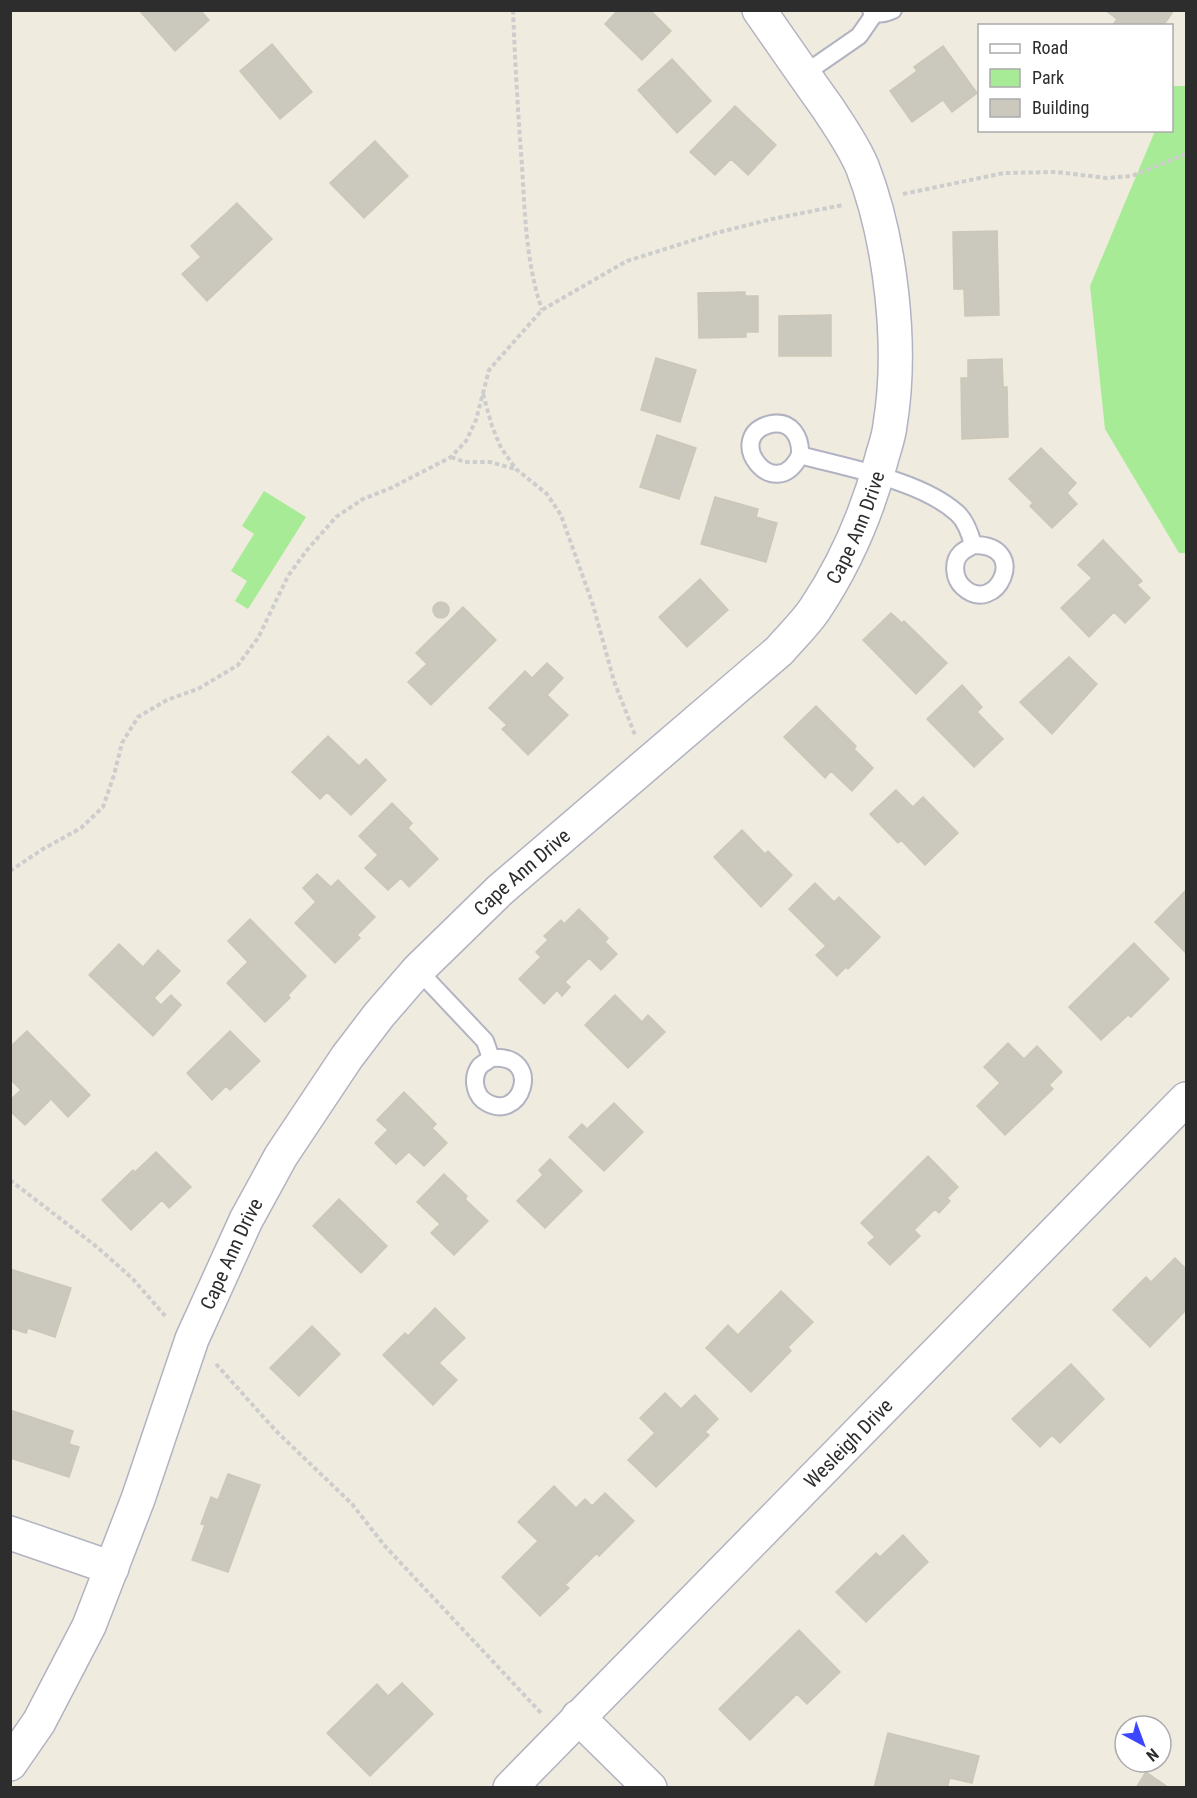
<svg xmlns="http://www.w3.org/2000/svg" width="1197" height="1798" font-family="'Roboto Condensed',sans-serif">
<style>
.green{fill:#a7eb96}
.building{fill:#cbc8be;stroke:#ccc7b7;stroke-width:1.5}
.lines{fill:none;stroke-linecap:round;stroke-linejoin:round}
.service-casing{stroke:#b2b3c2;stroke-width:20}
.minor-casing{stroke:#b2b3c2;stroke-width:36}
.path{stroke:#cdcdcd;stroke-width:4;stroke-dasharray:4.5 3;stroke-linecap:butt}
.service{stroke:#fff;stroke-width:16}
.minor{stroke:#fff;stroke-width:33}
.labels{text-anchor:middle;stroke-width:5;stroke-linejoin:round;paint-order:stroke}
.street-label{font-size:20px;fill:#2d2d2d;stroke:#fff}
</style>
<rect width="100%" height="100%" fill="#f0ebdf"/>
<path class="green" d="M1173 86H1186V553H1179L1105 429 1090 286 1155 131 1172 130V90Z
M264 491 306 517 248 609 235 601 247 581 231 571 254 534 242 526Z"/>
<path class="building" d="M139 10H200L209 20 175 51Z
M618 10H650L671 31 642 60 605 24Z
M1105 10H1174L1163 26H1112L1117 19Z
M272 44 312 92 280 119 240 71Z
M943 46 977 93 952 112 943 100 912 122 890 91 917 71 914 67Z
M672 59 711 101 677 133 638 90Z
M735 106 776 145 748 175 731 159 715 175 690 152Z
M375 141 408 176 364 218 330 183Z
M237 203 272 239 207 301 182 274 201 257 191 246Z
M997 231 999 315 965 316 964 289H954L953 232Z
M745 292V296H758V332H746V337L699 338 698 293Z
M831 315V356H779V316Z
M656 358 696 370 680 422 641 410Z
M1002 359 1003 387H1007L1008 437 962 439 961 378H968V360Z
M657 435 696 448 679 499 640 487Z
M1041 448 1076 483 1067 493 1077 504 1052 528 1030 506 1033 503 1009 479Z
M715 497 758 509 756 517 777 523 766 562 701 544Z
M1103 540 1142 581 1137 585 1150 598 1125 623 1114 612 1089 637 1061 608 1092 578 1078 565Z
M700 579 728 610 687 647 659 617Z
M433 610a8 8 0 1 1 16 0a8 8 0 1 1-16 0Z
M463 607 496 640 431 705 408 682 427 664 416 653Z
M891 613 902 623 904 621 947 663 916 694 863 640Z
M1069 657 1097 684 1052 734 1020 702Z
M547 663 563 678 547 695 568 715 528 755 502 729 507 725 489 708 525 671 532 678Z
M962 685 982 707 977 712 1003 739 974 767 927 719Z
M816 706 856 746 854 749 873 768 852 791 831 771 825 778 784 737Z
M328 736 359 766 366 759 386 780 351 815 327 792 320 799 292 772Z
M896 790 913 807 923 797 958 833 925 865 901 840 898 843 870 814Z
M392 803 412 823 408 828 438 859 409 887 401 878 388 890 365 868 378 855 359 836Z
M742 830 765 854 768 851 792 875 761 907 714 857Z
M317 874 331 887 338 880 375 917 357 935 360 938 335 963 295 923 316 902 303 888Z
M815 883 834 902 839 897 880 937 848 969 846 967 837 976 816 955 826 946 789 909Z
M1186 890V953L1155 922Z
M579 909 608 938 605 942 617 954 601 970 589 958 565 982 570 987 562 996 557 990 544 1004 519 979 541 957 536 952 548 940 544 936 561 920 564 924Z
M250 919 306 976 288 995 290 998 265 1022 227 983 248 962 228 941Z
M1134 943 1169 979 1131 1017 1128 1015 1101 1040 1069 1007Z
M119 944 143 967 158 950 180 971 154 998 161 1005 171 995 181 1005 153 1036 89 975Z
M615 995 642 1022 648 1015 665 1032 628 1068 585 1025Z
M27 1031 90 1095 68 1117 51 1099 25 1125 10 1111V1100L21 1090 10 1079V1047Z
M230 1031 260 1061 230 1090 226 1086 212 1100 187 1073Z
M1008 1043 1024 1059 1037 1046 1062 1072 1049 1085 1053 1089 1005 1135 977 1106 1000 1083 984 1067Z
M404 1092 436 1124 432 1128 447 1143 424 1166 409 1152 396 1164 375 1143 388 1130 377 1120Z
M614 1103 643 1132 604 1171 569 1137 582 1124 587 1129Z
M156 1152 191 1187 169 1208 162 1200 131 1230 102 1200 133 1170 135 1172Z
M928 1156 958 1187 947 1198 950 1201 939 1213 935 1209 914 1230 920 1236 890 1265 868 1243 875 1237 861 1223Z
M550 1159 582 1191 545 1228 517 1201 543 1175 539 1170Z
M444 1174 467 1196 465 1199 488 1221 454 1255 431 1233 440 1224 417 1202Z
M339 1199 387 1246 361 1273 313 1226Z
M1175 1258 1186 1269V1310L1150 1347 1113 1310 1146 1277 1151 1282Z
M10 1269 71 1288 55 1337 28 1328 26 1333 10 1328Z
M781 1291 813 1322 788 1347 791 1351 751 1392 706 1348 728 1325 738 1335Z
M435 1308 465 1338 439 1363 457 1380 433 1405 383 1355 405 1333 408 1336Z
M312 1326 340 1354 299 1396 270 1368Z
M1071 1364 1104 1399 1060 1443 1052 1435 1040 1447 1012 1419Z
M665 1393 681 1409 695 1395 718 1419 705 1432 709 1435 656 1487 628 1460 655 1433 640 1418Z
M10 1410 73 1431 69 1444 79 1447 69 1477 10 1458Z
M228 1474 260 1485 228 1572 192 1560 205 1525 201 1524 211 1497 218 1500Z
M554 1486 576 1508 585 1499 592 1506 605 1493 634 1521 599 1556 597 1553 565 1585 569 1588 540 1616 502 1577 538 1541 518 1522Z
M903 1535 928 1562 866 1622 836 1592 876 1553 880 1557Z
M799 1630 840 1672 807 1704 797 1694 750 1740 719 1709Z
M402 1683 433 1714 370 1776 327 1733 377 1684 388 1696Z
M888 1733 979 1756 972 1783 950 1778 947 1788 913 1786 912 1788H874Z
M1146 1772 1169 1788H1136Z"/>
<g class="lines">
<defs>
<path id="service" d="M871 10C878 16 886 13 893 10
M804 74 859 36 875 13
M800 455C775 507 721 436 771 424 792 420 801 438 800 455 847 468 920 480 957 513 966 521 970 533 973 545 969 548 964 550 961 553 952 562 954 579 963 587 996 618 1032 544 973 545
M418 970 485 1041 491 1058C488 1061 483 1063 480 1066 472 1076 474 1092 483 1100 521 1128 546 1053 491 1058"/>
<g id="minor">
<path d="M10 1533 112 1568"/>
<path d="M578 1717 650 1788"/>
<path id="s1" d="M10 1764 39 1722 89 1626 138 1499 192 1339 246 1220 281 1156 347 1057 379 1015 418 970 500 890 779 651C791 637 805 624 815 609 845 564 867 513 881 461 884 449 889 437 890 425 903 347 891 240 862 166 853 145 839 125 827 107 804 75 782 43 759 10"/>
<path id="s2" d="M510 1788 1186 1099"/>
</g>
</defs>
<use href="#service" class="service-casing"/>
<use href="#minor" class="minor-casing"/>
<path class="path" d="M513 10C515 62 518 114 522 166 525 215 526 263 542 310
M903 194 1004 173 1057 172 1106 178 1132 176 1186 154
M483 394 492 426 501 448 516 469 547 494 561 515 593 605 614 681 635 735
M451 457 465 462H490L515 469
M10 871 43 849 81 828 103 807 114 775 122 743 138 717 167 700 198 689 238 665 258 638 288 576 307 550 336 517 363 499 391 488 451 457 466 441 476 420 489 370 542 310 627 261 716 233 772 219 843 205
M10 1180 97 1247 132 1278 167 1318
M216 1364 276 1431 352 1504 384 1545 542 1714"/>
<use href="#service" class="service"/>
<use href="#minor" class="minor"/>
</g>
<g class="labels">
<g class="street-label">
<text dy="7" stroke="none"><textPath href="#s1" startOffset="1528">Cape Ann Drive</textPath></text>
<text dy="7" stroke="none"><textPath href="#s1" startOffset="1042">Cape Ann Drive</textPath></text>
<text dy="7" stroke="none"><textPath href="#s1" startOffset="558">Cape Ann Drive</textPath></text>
<text dy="7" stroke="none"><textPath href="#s2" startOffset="483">Wesleigh Drive</textPath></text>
</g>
</g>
<rect width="1197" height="1798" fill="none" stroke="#2d2d2d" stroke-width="24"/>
<rect x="978" y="24" width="195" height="108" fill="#ffffff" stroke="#ababab" stroke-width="1.5"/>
<rect x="990" y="44" width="30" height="9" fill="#ffffff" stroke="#ababab" stroke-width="1.5"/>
<text x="1032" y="54" font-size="18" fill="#2d2d2d">Road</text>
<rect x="990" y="69" width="30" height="18" fill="#a7eb96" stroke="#ababab" stroke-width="1.5"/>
<text x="1032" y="84" font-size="18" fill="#2d2d2d">Park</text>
<rect x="990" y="99" width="30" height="18" fill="#cbc8be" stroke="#ababab" stroke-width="1.5"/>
<text x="1032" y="114" font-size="18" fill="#2d2d2d">Building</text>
<g transform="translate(1143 1744) rotate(139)"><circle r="28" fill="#ffffff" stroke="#ababab" stroke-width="1.5"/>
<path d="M0-4.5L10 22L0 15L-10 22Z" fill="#3c46ff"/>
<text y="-9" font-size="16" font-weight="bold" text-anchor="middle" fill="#2d2d2d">N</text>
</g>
</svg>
